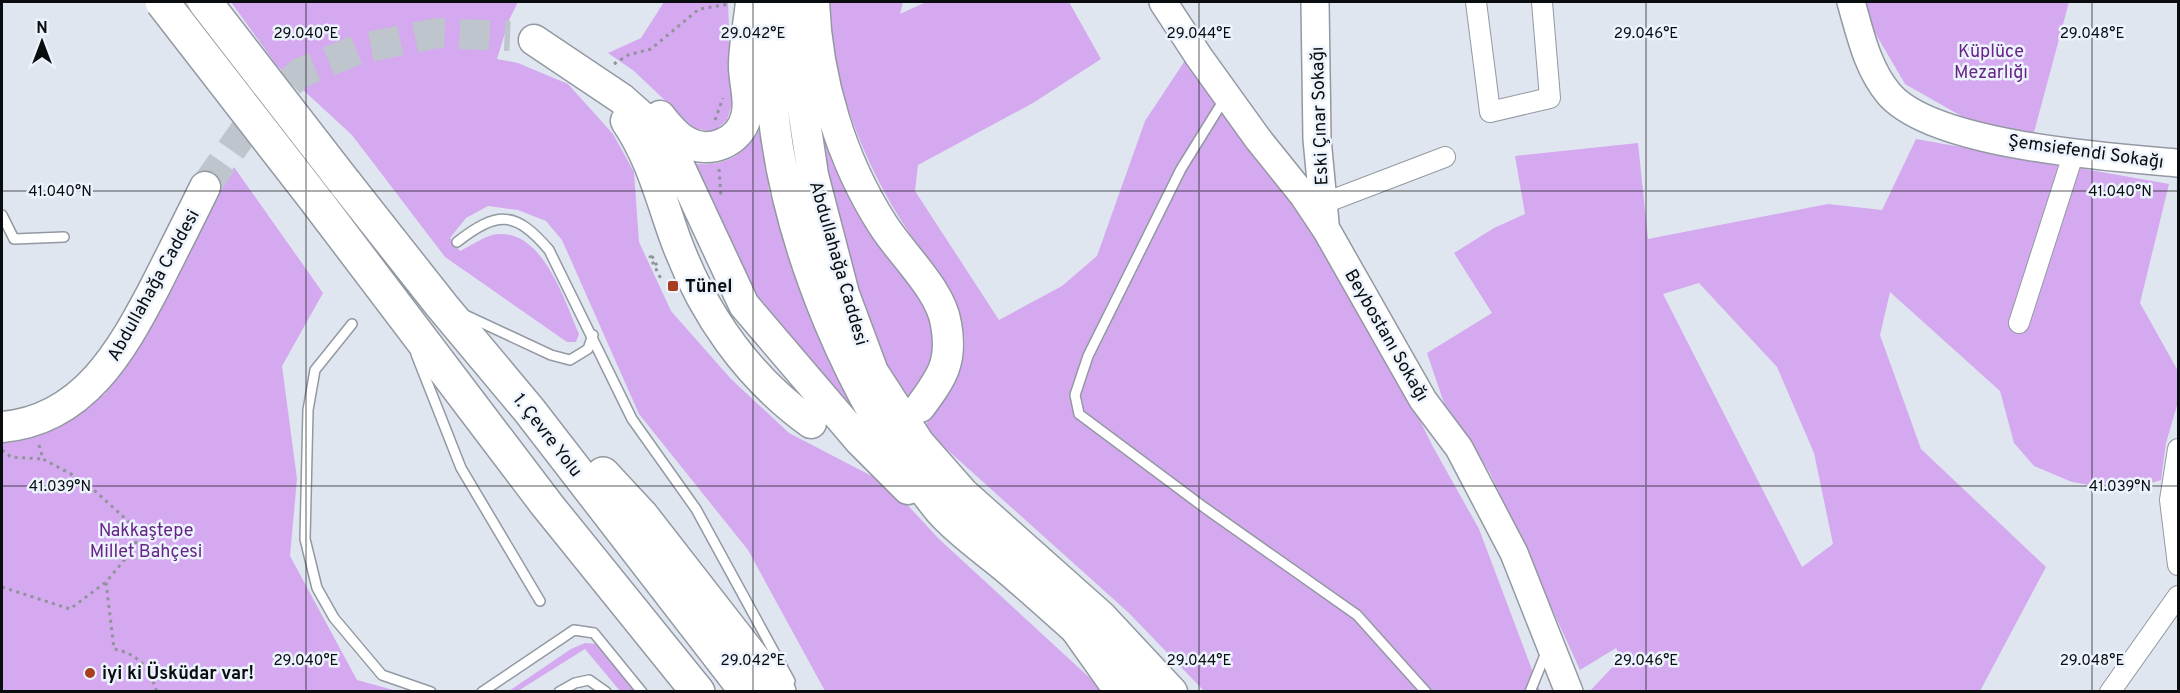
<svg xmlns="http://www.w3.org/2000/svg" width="2180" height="693" font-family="Overpass,sans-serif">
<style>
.green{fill:#d4a9ef;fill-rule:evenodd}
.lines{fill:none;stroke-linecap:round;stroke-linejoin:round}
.primary-tunnel{stroke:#bfc5cd;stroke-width:30;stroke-dasharray:30 15;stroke-linecap:butt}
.lane-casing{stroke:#9399a2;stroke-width:12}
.street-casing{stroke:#9399a2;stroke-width:22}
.secondary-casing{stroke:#9399a2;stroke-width:30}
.primary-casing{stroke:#9399a2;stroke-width:33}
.highway-casing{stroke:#9399a2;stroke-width:36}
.path{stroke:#8f949a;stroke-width:3;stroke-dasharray:3 4.5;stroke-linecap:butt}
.lane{stroke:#fff;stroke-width:9}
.street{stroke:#fff;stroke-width:20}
.secondary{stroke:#fff;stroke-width:27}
.primary{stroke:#fff;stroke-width:30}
.highway{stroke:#fff;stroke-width:33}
.highway-bridge-casing{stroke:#9399a2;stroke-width:36;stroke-linecap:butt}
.highway-bridge{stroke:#fff;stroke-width:33}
.ticks{fill:none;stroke:#0a0d0f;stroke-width:1.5;stroke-opacity:0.45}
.poi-dot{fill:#a73f1e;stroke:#ecf3fd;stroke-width:2}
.labels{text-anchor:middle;stroke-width:5;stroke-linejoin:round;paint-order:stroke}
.park-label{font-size:18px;fill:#662586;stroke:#ecf3fd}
.street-label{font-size:18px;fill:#0a0d0f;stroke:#ecf3fd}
.poi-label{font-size:18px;font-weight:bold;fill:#0a0d0f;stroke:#ecf3fd;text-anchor:start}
.ticks-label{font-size:15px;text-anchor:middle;fill:#0a0d0f;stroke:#ecf3fd;stroke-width:5;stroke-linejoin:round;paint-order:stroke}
</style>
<rect width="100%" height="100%" fill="#dfe6ef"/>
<path class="green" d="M231 2H518L509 20 497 59 518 63 568 84 613 134 634 172 639 242 671 311 731 379 789 433 889 485 939 539 1104 691H825L748 550 639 414 562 240 546 221 518 210 488 206 466 218 450 238 460 251C471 246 487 234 499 234 544 232 565 302 579 334L576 342H567L445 257 352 135 277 66Z
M664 2H728L732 103 727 120 713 132 694 128 634 71 608 53 641 38Z
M829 2H903L900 14 926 2H1069L1101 59 1033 103 918 165 915 191 999 320 1062 286 1097 256 1145 121 1188 56 1346 269 1432 445 1479 529 1540 691H1204L1129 613 923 428C944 401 968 371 964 335 959 296 928 263 908 231 865 166 830 81 829 2Z
M1857 2H2069L2033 136 1963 117 1905 84Z
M807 109 822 124 938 328 927 379 909 397 881 357 857 301Z
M761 127 769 191 800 284 872 436 761 314 683 162C720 169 742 160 761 127Z
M1916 139 2169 184 2140 303 2178 371V402L2166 443 2161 480 2124 491 2072 482 2034 466 2014 443 2000 391 1890 292 1880 335 1921 449 2046 567 1980 691H1590L1621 658 1616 648 1580 670 1490 473 1444 403 1427 353 1492 313 1454 253 1494 228 1525 214 1515 156 1638 143 1648 239 1828 204 1882 210ZM1699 283 1777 367 1814 453 1833 544 1802 567 1663 294Z
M234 167 323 293 282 366 297 479 290 556 357 680 397 691H2V440L29 435 105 394Z
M585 643 598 644 634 691H620L585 649 518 691H509L571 649Z"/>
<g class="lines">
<path class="primary-tunnel" d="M205 187 255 116 300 73 359 49 437 33 510 36"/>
<defs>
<path id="lane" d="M1225 98 1181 169 1088 356 1075 395 1079 414 1205 508 1357 615 1426 692
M2 215 14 239 64 237
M457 242C497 211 515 210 549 250L632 419 696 509 790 681
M463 314 551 355 570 360 588 349 593 335
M352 324 315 370 308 410 305 539 317 588 334 618 382 675 431 692
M416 354 461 468 540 601
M482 692 574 630 594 633 642 692
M559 692 575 683 589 680 606 692
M1530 692 1547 650"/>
<path id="street" d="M1476 2 1490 112 1550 98 1542 2
M1322 204 1445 157
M2019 323 2074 152
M2178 449 2170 500 2178 565
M2110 692 2178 596"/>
<path id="secondary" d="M1163 2 1199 57 1258 139 1303 195 1327 231 1423 400 1459 448 1514 553 1569 692
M1315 2 1317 139 1325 223
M1851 2C1860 33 1867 68 1889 94 1934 146 2110 157 2178 163"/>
<path id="primary" d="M772 2C772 37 770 75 773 110 787 248 853 404 940 511 960 534 989 553 1012 573 1057 612 1100 651 1144 692
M795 2 798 75 813 175 844 294 873 372 919 443 963 493 1101 616 1172 692
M814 2C817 79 841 160 883 225 902 255 941 290 946 324 953 362 942 377 920 407
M534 40 622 99 649 123 675 157 744 305 860 441 908 489
M660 116C667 125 677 137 687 142 709 155 740 142 746 117 751 101 744 83 744 66 744 45 749 23 751 2
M626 121C651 158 660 196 675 238 702 312 747 377 811 423
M2 427C84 420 122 350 156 285 172 253 189 220 205 187"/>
<path id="highway" d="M345 183 442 306 529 410 747 692
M318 203 547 505 698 692
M603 474 642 516 779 692
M1078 630 1122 692"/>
</defs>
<use href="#lane" class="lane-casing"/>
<use href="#street" class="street-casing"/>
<use href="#secondary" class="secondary-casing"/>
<use href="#primary" class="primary-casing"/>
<use href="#highway" class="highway-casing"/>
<path class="path" d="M614 64 628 55 651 49 699 9 729 4
M715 120 723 98
M719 169 721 198
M652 256 650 257 661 279
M652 256 658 268
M39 445 43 459 84 481 128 521 135 532 136 546 106 582 114 649C139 654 148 667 157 692
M2 450 11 457 43 459
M2 587 70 609 106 582"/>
<use href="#lane" class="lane"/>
<use href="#street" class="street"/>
<use href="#secondary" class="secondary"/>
<use href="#primary" class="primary"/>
<use href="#highway" class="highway"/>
<defs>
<path id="highway-bridge" d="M162 2 318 203
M205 2 345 183"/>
</defs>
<use href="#highway-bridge" class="highway-bridge-casing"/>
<use href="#highway-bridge" class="highway-bridge"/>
</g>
<path class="ticks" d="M306 2V692M753 2V692M1199 2V692M1646 2V692M2092 2V692M2 191H2178M2 486H2178"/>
<g class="poi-dot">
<rect x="667" y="280" width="12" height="12" rx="3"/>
<circle cx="90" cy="673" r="6"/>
</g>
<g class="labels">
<g class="park-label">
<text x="1991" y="57">Küplüce<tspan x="1991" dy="21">Mezarlığı</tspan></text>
<text x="146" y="536">Nakkaştepe<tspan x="146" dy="21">Millet Bahçesi</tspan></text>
</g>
<g class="street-label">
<text transform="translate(1319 116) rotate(-92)" y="6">Eski Çınar Sokağı</text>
<text transform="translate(2086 151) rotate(8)" y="6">Şemsiefendi Sokağı</text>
<text transform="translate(839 263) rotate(74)" y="6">Abdullahağa Caddesi</text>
<text transform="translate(153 285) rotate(-61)" y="6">Abdullahağa Caddesi</text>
<text transform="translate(1387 335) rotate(60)" y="6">Beybostanı Sokağı</text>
<text transform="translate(548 435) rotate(52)" y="6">1. Çevre Yolu</text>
</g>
<g class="poi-label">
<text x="685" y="292">Tünel</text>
<text x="102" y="679">iyi ki Üsküdar var!</text>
</g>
</g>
<g class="ticks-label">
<text x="306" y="38">29.040°E</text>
<text x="753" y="38">29.042°E</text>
<text x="1199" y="38">29.044°E</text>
<text x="1646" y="38">29.046°E</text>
<text x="2092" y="38">29.048°E</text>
<text x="60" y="196">41.040°N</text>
<text x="2120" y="196">41.040°N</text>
<text x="60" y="491">41.039°N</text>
<text x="2120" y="491">41.039°N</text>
<text x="306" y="665">29.040°E</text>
<text x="753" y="665">29.042°E</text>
<text x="1199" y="665">29.044°E</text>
<text x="1646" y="665">29.046°E</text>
<text x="2092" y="665">29.048°E</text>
</g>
<rect width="2180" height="693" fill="none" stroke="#0a0d0f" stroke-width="6"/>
<g transform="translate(42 42)" stroke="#ecf3fd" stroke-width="4.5" paint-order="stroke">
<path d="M0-4.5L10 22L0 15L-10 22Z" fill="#0a0d0f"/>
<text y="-9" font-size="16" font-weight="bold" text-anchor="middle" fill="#0a0d0f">N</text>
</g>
</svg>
